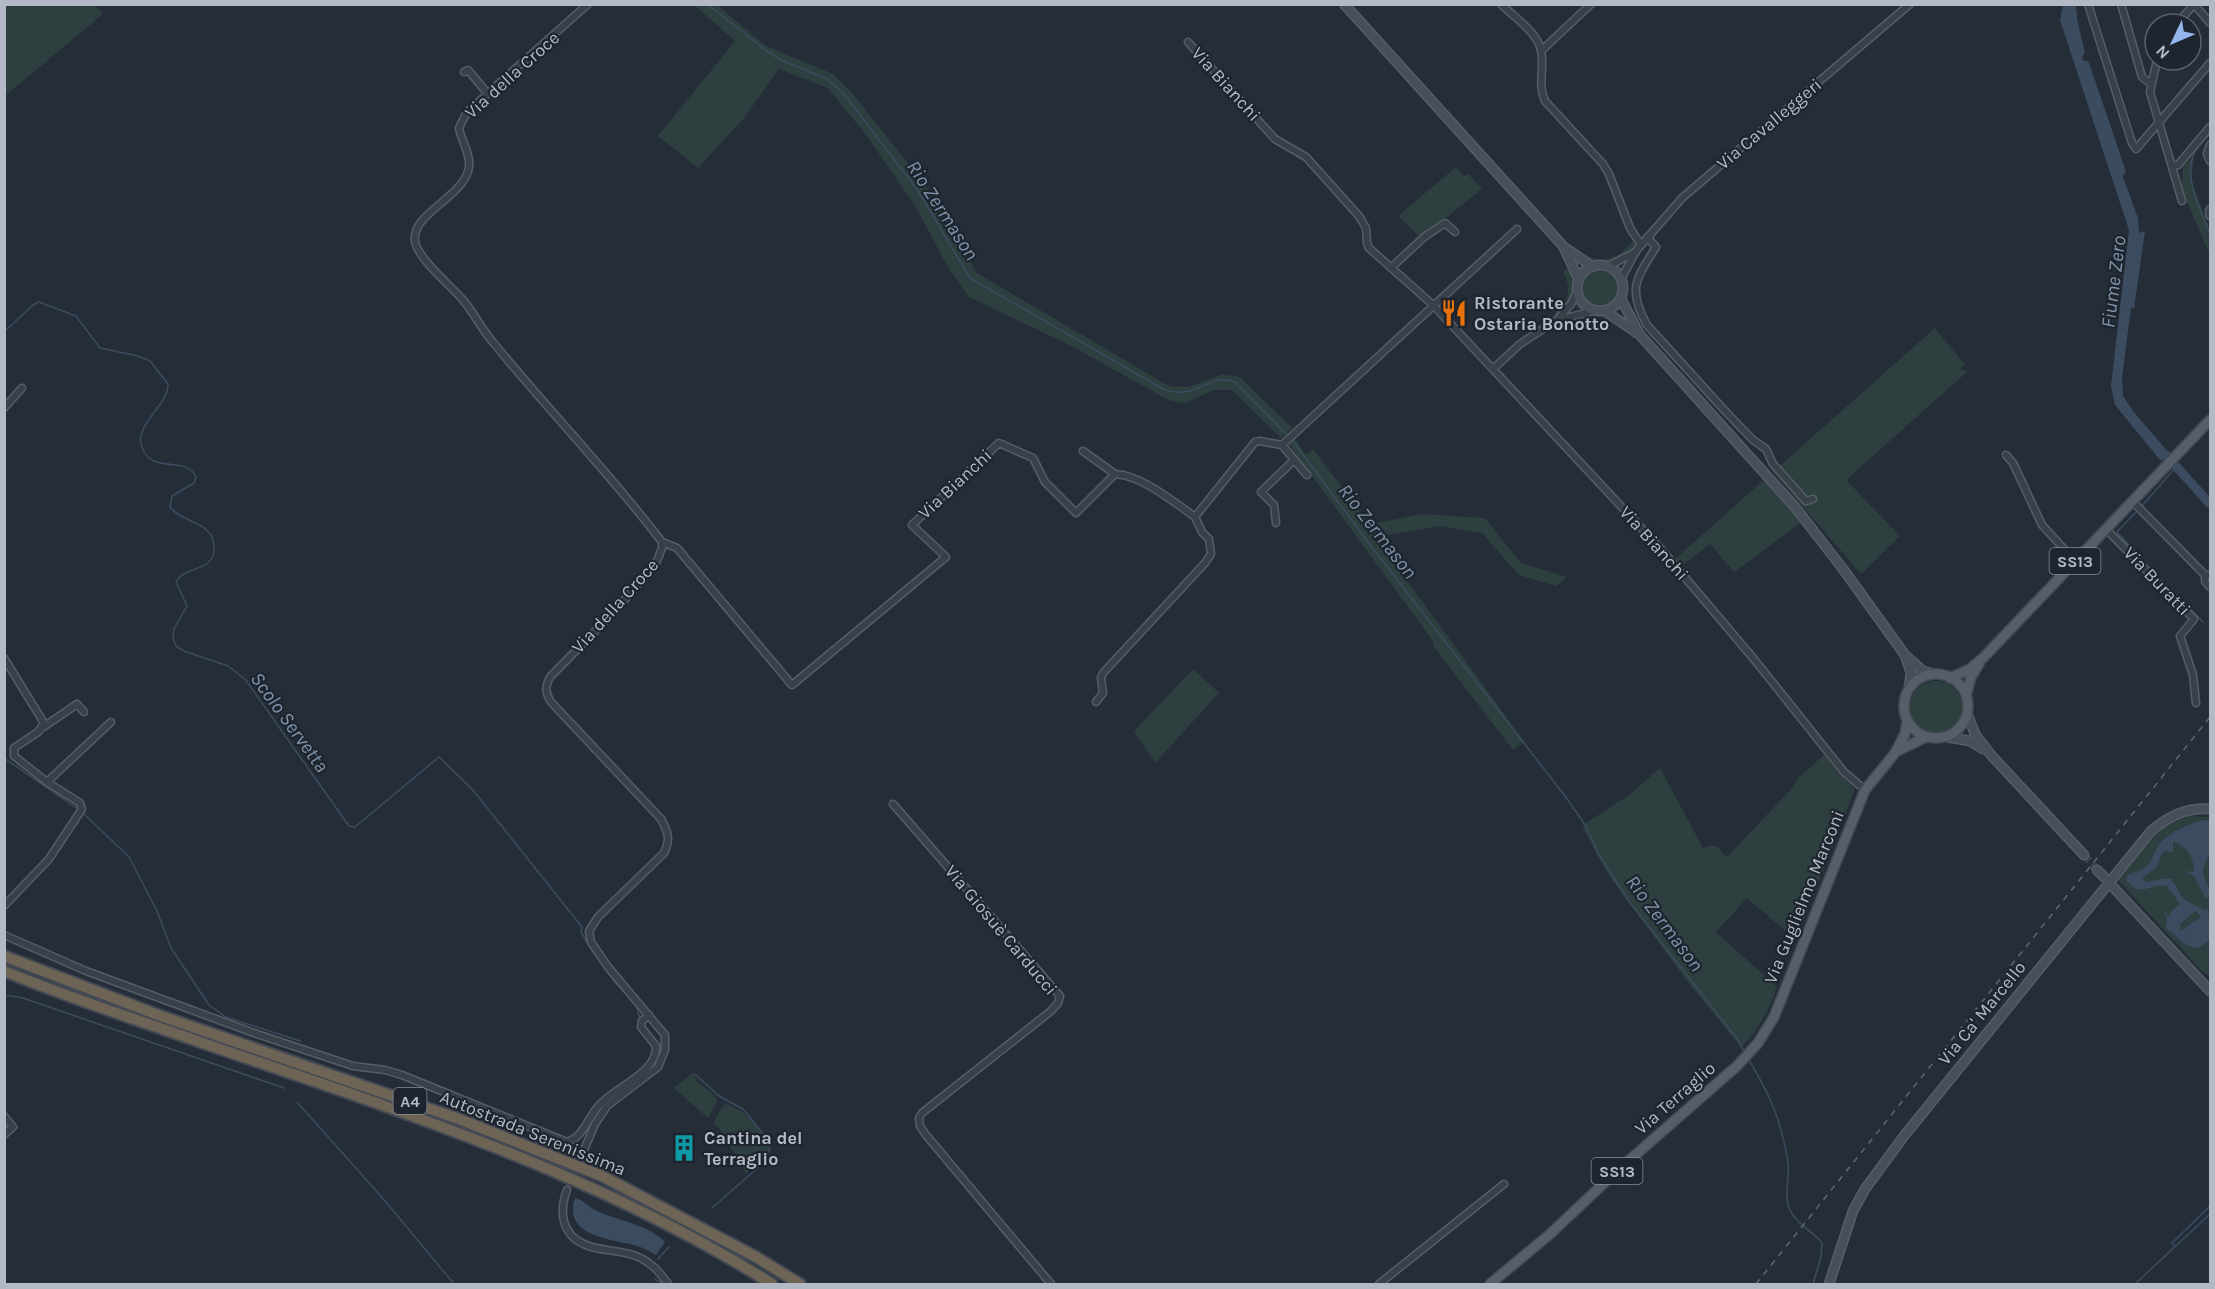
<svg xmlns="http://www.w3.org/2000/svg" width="2215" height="1289" font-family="Karla,sans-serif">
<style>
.green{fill:#2d3f3f}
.water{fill:#3c4c60;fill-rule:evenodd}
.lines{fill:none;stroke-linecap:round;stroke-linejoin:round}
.stream{stroke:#3c4c60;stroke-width:1.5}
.river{stroke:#3c4c60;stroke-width:9}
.minor-tunnel{stroke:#3a434d;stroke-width:6;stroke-dasharray:6 3;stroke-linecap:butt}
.secondary-tunnel{stroke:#3a434d;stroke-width:8;stroke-dasharray:8 4;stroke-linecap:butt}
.minor-casing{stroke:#565d67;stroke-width:9}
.secondary-casing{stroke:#565d67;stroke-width:11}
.primary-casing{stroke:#414952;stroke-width:12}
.motorway-casing{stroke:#444a54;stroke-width:14}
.minor{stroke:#384049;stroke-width:6}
.secondary{stroke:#474f5b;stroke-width:8}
.primary{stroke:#565f69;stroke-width:9}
.motorway{stroke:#6e6456;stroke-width:10}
.rail{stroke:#5f6773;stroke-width:1.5;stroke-dasharray:6 6;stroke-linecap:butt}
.labels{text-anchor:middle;stroke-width:4.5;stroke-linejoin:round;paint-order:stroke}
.shield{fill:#1e252e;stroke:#878d98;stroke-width:1.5}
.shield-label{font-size:16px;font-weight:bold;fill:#b4bac5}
.street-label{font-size:18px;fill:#b4bac5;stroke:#1e252e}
.poi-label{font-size:18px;font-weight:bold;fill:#b4bac5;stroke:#1e252e;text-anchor:start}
.water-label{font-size:20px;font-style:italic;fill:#7f92aa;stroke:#1e252e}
</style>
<rect width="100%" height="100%" fill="#252e38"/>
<path class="green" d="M5 4 95 5 103 14 5 96Z
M694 5H717L766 46 833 74 853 94 929 190 977 273 1169 386 1189 387 1222 374 1240 377 1292 428 1281 438 1232 390H1213L1186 403 1170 401 1073 347 969 297 949 269 914 204 866 135 828 88 779 69 744 118 698 168 658 136 735 41Z
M2194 156 2191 181 2210 230V255L2185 198 2182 187 2183 166Z
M1456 167 1464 176 1468 174 1482 189 1421 238 1398 216Z
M1635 240 1637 242C1631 262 1599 266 1584 256L1585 255C1595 259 1605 263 1614 255L1616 257Z
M1571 268C1577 287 1572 301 1556 315L1555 313C1570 300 1572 289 1563 271Z
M1582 289a18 18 0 1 1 36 0a18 18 0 1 1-36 0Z
M1935 328 1965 365 1960 369 1968 371 1846 480 1900 536 1861 574 1773 472Z
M1294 438 1306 455 1313 449 1369 524 1423 514 1485 518 1521 563 1567 577 1556 586 1519 575 1482 533 1439 526 1375 537 1524 741 1513 750 1434 647 1433 641 1288 443Z
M1765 479 1802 522 1734 572 1710 544 1681 566 1675 559Z
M1193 669 1219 693 1155 763 1134 731Z
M1909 708a27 27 0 1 1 54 0a27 27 0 1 1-54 0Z
M1824 755 1839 774 1855 789 1796 940 1747 898 1716 932 1777 987C1769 1010 1759 1030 1741 1047L1687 981 1607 873 1582 826 1629 795 1660 768 1703 848C1719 843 1716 846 1727 857L1794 786 1798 778Z
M2190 816 2210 817V977L2201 970 2117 879 2150 839 2167 825Z
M692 1073 697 1079 696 1081 710 1091 718 1100 708 1118 674 1088Z
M724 1104C744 1107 762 1130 769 1148L761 1160 746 1174 720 1129 713 1123Z"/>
<path class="water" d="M2063 5H2073L2070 18 2104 125 2138 218 2139 233 2145 231 2134 309 2131 307 2122 378 2123 396 2133 411 2169 453 2161 461 2115 405 2111 386 2129 230 2060 20Z
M2202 820 2210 821C2211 829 2213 841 2210 850 2209 858 2203 863 2203 872 2204 883 2211 886 2210 898L2205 897 2194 876 2188 873 2190 869 2191 873 2194 871C2193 856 2188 848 2173 841V852L2163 851 2156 868 2142 878 2147 882 2161 879 2164 875 2163 879H2172V881C2177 886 2178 892 2183 898 2189 904 2199 906 2205 911L2208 909 2210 940 2198 948C2174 944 2181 935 2166 929L2167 914 2170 916 2171 912 2180 904 2167 886C2149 883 2142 899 2126 880L2127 876C2134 871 2142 871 2148 865 2153 860 2153 853 2157 848 2166 833 2187 825 2202 820ZM2196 911 2201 917 2180 931V924Z
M575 1198C583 1199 588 1207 595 1210 618 1221 647 1224 665 1242L656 1255C649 1251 642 1247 634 1245 611 1239 562 1236 575 1198Z"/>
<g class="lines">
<path class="stream" d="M707 4 767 51 781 60 827 79 843 93 917 189 970 278 1163 389C1199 402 1204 372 1235 382L1289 437
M2210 134C2206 138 2201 143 2197 148 2180 172 2201 210 2210 234
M4 332 33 305 39 302 76 316 100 348 138 356 150 361 168 384C169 407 129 426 144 452 156 473 187 456 196 477L194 483 172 496 170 507C180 521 204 521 212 537 214 541 214 546 214 551 211 573 185 565 176 582L187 606 174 629 173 638 176 646 184 651 228 666 245 679 349 826 355 827 439 757 473 790 582 927 581 932 593 952 615 982 636 1005 640 1018
M1292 440 1371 546 1565 796 1586 826 1598 853 1628 900 1737 1039 1745 1053
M2142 506 2176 467
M2136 552 2117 532 2137 511
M2168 587 2171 590
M2177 596 2203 622
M4 758 79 810
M83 813 129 857 157 911 171 948 209 1005 226 1017 300 1041
M2164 912 2167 914
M4 995 23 998 284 1088
M1749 1060C1770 1095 1782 1122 1788 1163 1790 1179 1783 1195 1790 1210 1796 1224 1813 1231 1822 1243L1821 1257 1813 1284
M695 1074 719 1096 743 1109 765 1136 770 1149 762 1164 712 1208
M297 1102 386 1202 454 1284
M2175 1246 2172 1243 2210 1206
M658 1259 669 1247
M655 1279 662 1284
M2135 1284 2210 1214"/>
<path class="river" d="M2071 4 2073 21 2080 52
M2085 65 2121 171
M2166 455 2210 504"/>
<path class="minor-tunnel" d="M567 1190 581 1157"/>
<path class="secondary-tunnel" d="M2084 855 2097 870"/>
<defs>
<path id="minor" d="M1501 4C1514 17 1537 32 1541 50 1545 67 1537 84 1545 101L1603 164 1609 174 1630 228 1641 245
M2088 4 2132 143 2136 149 2210 63
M2121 4 2142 77 2150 83
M2194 4 2210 23
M2177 24 2194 4
M1188 42 1275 139 1306 157 1359 216 1366 228 1367 243 1369 248 1433 305 1661 549 1753 658 1844 772 1865 790
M1541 51 1591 4
M2157 60 2150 92 2182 201
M464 72 468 70 488 94
M2210 145 2207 154 2210 161
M2172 166 2178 165 2210 127
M2210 209 2209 211 2210 216
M1647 237 1656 247C1636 279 1627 289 1647 325L1726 412 1753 440 1766 449 1773 464 1806 501 1813 499
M1608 266 1636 252
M1392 267 1424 237 1445 223 1455 232
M1621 279 1636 251 1682 198 1910 4
M1577 291 1571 304 1557 320 1594 311
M1493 369 1520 344 1557 320
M4 408 22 388
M1282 445 1307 475
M1083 451 1115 474
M2006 455 2013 463 2042 525 2075 561
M2133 502 2205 575H2210
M1276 523 1274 505 1261 492 1294 460
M2106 529 2194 619 2180 636 2193 675 2196 703
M662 542 677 548 792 685 946 557 912 525 999 443 1033 458 1045 482 1076 513 1115 474C1141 475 1174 502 1195 517L1255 442 1259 441 1282 445 1517 229
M2205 575V581L2210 587
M4 658 44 723 38 732 14 748V756L47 782 80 803 82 809 49 859 4 906
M1096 702 1103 693 1101 678 1103 673 1205 563 1211 554 1209 539 1202 532 1195 517
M42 728 77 704 84 712
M47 782 111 722
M893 804 1060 996 1058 1003 1051 1011 922 1113 919 1118 920 1126 926 1135 1051 1284
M4 935 86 971 254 1033 353 1066 385 1070 402 1075 567 1142C582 1138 587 1120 597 1108 612 1087 657 1075 656 1046L641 1027 642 1021 649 1015
M4 1116 13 1127 4 1135
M581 1157 595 1124 607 1106 658 1067 665 1050V1035L608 967 591 942 589 931 598 917 664 853C671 839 668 832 661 819L551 702C545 692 545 687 550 677L616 610 657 561 662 548V542C609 472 547 409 492 341 481 328 474 313 463 300 451 286 417 258 415 241 411 213 465 197 469 167 471 155 461 140 459 128L467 112 588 4
M567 1190C559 1211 561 1235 586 1245 600 1251 618 1250 633 1255 649 1260 659 1271 668 1284
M1379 1284 1504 1184"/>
<path id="secondary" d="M1344 4 1564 247 1593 267
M1564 248 1579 280
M1577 288a23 23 0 1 1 46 0a23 23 0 1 1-46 0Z
M1621 299 1640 335 1795 507 1843 569 1905 655 1911 673 1909 688
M1605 311 1637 333
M1907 657 1923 671 1934 674
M1967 713 1975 734 1991 755 2084 855
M1947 737 1970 741 1983 749
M2097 870 2104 877
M2112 886 2210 991
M1829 1284 1853 1211 1865 1189 1904 1136 2151 831C2169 816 2187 807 2210 809"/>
<path id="primary" d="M1904 706a32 32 0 1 1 64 0a32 32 0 1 1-64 0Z
M1950 678 1970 669 1984 657 2210 420
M1966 695 1971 677 1979 664
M1897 751 1926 737
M1490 1284 1549 1235 1617 1171 1737 1066 1758 1043 1774 1017 1865 790 1895 753 1905 734 1907 722"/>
<path id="motorway" d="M4 956 158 1015 459 1119 602 1176 756 1257 800 1284
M4 971C67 997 132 1018 197 1041 394 1109 595 1172 772 1284"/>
</defs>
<use href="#minor" class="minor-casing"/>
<use href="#secondary" class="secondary-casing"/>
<use href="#primary" class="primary-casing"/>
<use href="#motorway" class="motorway-casing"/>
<use href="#minor" class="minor"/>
<use href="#secondary" class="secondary"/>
<use href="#primary" class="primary"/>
<use href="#motorway" class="motorway"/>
<path class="rail" d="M1756 1284 2210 717"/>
</g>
<defs>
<symbol id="restaurant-bare" viewBox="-9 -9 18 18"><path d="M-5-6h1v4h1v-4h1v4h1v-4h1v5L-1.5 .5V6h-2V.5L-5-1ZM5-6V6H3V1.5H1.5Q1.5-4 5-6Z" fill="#e8710a" stroke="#1e252e" stroke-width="2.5" paint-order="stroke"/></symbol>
<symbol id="building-bare" viewBox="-9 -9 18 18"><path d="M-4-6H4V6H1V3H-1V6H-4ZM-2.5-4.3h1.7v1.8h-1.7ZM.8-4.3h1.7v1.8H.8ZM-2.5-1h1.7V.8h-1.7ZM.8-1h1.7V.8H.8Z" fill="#0f9aa8" stroke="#1e252e" stroke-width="2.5" paint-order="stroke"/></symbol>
</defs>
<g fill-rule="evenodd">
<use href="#restaurant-bare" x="1435" y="294" width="38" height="38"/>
<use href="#building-bare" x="665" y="1129" width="38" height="38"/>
</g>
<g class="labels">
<g class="shield">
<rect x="2049.5" y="548" width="51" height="26" rx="4.5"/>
<rect x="393.5" y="1088" width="33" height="26" rx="4.5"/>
<rect x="1591.5" y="1158" width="51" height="26" rx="4.5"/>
</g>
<g class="shield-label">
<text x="2075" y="567">SS13</text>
<text x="410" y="1107">A4</text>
<text x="1617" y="1177">SS13</text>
</g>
<g class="street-label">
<text transform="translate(512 75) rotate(-42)" y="6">Via della Croce</text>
<text transform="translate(1226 84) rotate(48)" y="6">Via Bianchi</text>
<text transform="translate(1769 124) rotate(-40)" y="6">Via Cavalleggeri</text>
<text transform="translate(955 484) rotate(-43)" y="6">Via Bianchi</text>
<text transform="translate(1654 543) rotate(48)" y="6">Via Bianchi</text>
<text transform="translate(2157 581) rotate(46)" y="6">Via Buratti</text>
<text transform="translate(615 606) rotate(-48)" y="6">Via della Croce</text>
<text transform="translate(1804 897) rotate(-68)" y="6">Via Guglielmo Marconi</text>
<text transform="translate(1001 930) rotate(50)" y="6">Via Giosuè Carducci</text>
<text transform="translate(1982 1013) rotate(-51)" y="6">Via Ca' Marcello</text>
<text transform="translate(1675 1098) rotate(-41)" y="6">Via Terraglio</text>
<text transform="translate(533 1133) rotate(22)" y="6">Autostrada Serenissima</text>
</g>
<g class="poi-label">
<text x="1474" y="309">Ristorante<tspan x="1474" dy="21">Ostaria Bonotto</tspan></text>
<text x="704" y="1144">Cantina del<tspan x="704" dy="21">Terraglio</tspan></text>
</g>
<g class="water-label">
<text transform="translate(943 210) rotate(57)" y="7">Rio Zermason</text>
<text transform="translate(2113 282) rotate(-83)" y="7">Fiume Zero</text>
<text transform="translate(1378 531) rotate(52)" y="7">Rio Zermason</text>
<text transform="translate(290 722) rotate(54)" y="7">Scolo Servetta</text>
<text transform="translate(1665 923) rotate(53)" y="7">Rio Zermason</text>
</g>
</g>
<rect width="2215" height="1289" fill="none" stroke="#b4bac5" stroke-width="12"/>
<g transform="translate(2173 42) rotate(226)"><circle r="28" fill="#1e252e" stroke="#5a616a" stroke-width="1.5"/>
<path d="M0-4.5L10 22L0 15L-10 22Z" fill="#92b6eb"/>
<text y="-9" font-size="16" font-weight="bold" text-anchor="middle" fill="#b4bac5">N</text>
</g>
</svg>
